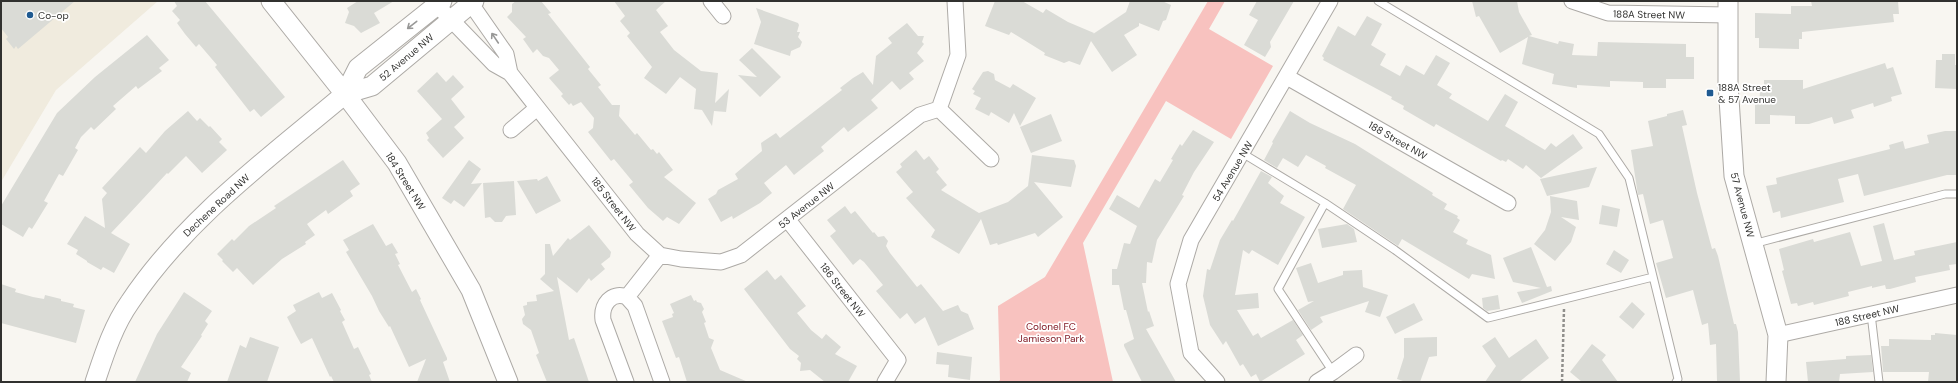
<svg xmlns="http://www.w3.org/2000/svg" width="1958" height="383" font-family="'DM Sans',sans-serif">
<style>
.built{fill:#f0ebde}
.green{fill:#f8c2bf}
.building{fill:#dadbd6}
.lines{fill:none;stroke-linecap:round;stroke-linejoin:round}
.service-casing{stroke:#adaaa6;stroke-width:9}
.minor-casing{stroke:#adaaa6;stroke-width:17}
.tertiary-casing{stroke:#adaaa6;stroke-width:21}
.path{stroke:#908f8c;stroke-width:2.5;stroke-dasharray:3 2;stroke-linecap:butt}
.service{stroke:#fff;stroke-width:7}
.minor{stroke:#fff;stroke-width:15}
.tertiary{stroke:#fff;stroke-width:19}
.oneway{stroke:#989897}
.poi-dot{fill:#1f5a91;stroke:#fff;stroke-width:1.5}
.labels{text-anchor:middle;stroke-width:3.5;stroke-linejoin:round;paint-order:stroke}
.street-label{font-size:10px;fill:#31312f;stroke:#fff}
.poi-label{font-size:10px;fill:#31312f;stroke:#fff;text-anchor:start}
.park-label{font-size:10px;fill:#7d131e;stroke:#fff}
</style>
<rect width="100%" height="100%" fill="#f8f6f1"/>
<path class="built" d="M1 1H158L56 90 1 182Z"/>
<path class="green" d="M1208 1H1225L1209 29 1273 66 1231 139 1166 101 1083 243 1113 382H998L1000 380 998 306 1045 277Z"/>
<path class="building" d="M1 1H75L18 49 16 46 14 49 6 39 8 37 1 28Z
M174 1H205L285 97 261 117 254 109 250 112 215 67 217 65 199 44 196 47 185 34 177 23 180 20 172 11 177 6Z
M358 1H394L374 13 380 23 361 33 354 26 345 23 349 12 347 8Z
M516 1H541L551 13 548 14 590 67 588 69 601 85 598 87 612 105H620L619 116 635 135 637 133 651 150 653 149 657 154 659 152 673 170 664 177 696 203 679 224 667 217 663 221 648 208 629 185 633 182 614 159 611 161 588 132 593 128 594 118 581 102 573 106 571 103 569 105 561 96 563 94 549 78 559 70 549 58 543 56 537 49 533 53 523 39 526 37 507 17 512 12V4Z
M614 1H666L656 10 668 26 660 32 674 50 701 71 718 73 715 103 729 89 726 112 714 111 712 126 702 110 694 109 696 89 680 77 666 94 644 78 652 67 627 36 630 33 620 21 625 16Z
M995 1H1022L1043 13 1046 9 1068 22 1094 33 1093 34 1126 12 1130 1H1162L1171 5 1166 20 1163 21 1159 31 1139 23V26L1124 35 1137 55 1112 72 1091 41 1080 65 1069 61 1064 63 1044 55 1045 53 1011 32 1009 35 985 26Z
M1257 1H1294L1270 42 1271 47 1265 57 1244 45 1258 20 1249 15Z
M1472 1H1517L1519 12 1532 35 1529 36 1558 44 1559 41 1574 44 1572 55 1597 56 1598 42 1686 44V57H1694V79H1666V88H1643V82L1610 81V87L1577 85V88L1552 84 1554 74 1522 64 1528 37 1500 53 1479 16 1476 17Z
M1811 1H1898L1899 14H1893L1894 22 1802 32V39H1799V49L1759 48V38H1755V13L1791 14V6H1812Z
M756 8 798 23 799 25 797 32H800L798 37 802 42 800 47 791 51 790 56 754 44 761 22Z
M1367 16 1382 24 1371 45 1386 54 1380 65 1400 76 1406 65 1424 75 1436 55 1450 63 1437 85 1452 94 1449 98 1488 121 1505 94 1518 102 1505 126 1545 150 1551 143 1556 147 1573 134 1583 148 1541 178 1526 165 1523 169 1508 159 1506 162 1502 160 1501 161 1436 124 1434 127 1403 109 1404 106 1391 99 1392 97 1323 60 1324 58 1322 56 1338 26 1355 36Z
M907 23 918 36H924L922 42 924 44 917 53 924 61 909 73 914 79 900 90 892 81 871 100 878 108 848 132 844 127 821 147 824 151 794 175 786 165 764 183 772 193 760 203 733 219 732 216 721 222 708 199 716 194 718 190 738 179 735 174 762 151 761 143 776 133 780 138 842 90 840 88 853 78 863 72 873 85 876 56 892 43 888 38Z
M147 35 169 60 159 68 162 71 138 89 136 86 113 106 116 109 94 130 91 127 81 137 75 148 78 150 63 176 59 174 44 201 48 203 32 229 29 227 23 237 1 224V206L57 113 95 77Z
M752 48 781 77 760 97 738 75 757 77 739 60Z
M1942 54H1955V65H1957V89L1935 88 1936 60H1942Z
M1885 63 1887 69 1893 67 1902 94 1891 97 1892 101 1874 107 1873 103 1851 110 1854 118 1834 124 1832 117 1809 124H1795V116L1770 115V124H1755V103L1759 104 1760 92H1764V80H1803V89Z
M988 71 994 74 995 80 1010 88 1013 84 1036 98 1020 126 1014 113 1009 123 991 112 989 116 975 109 981 98 973 94 975 91 972 89 983 72Z
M437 72 446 82 453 75 464 87 451 99 465 117 454 127 464 138 443 158 427 140 429 138 426 133 442 119 417 91Z
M1683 110 1687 125 1682 126 1697 193 1712 249 1715 248 1718 256 1734 324H1736L1738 332 1740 382 1717 381 1716 344 1710 345 1708 323 1702 325 1693 290 1666 298 1656 263 1673 258 1663 220 1650 224 1643 194 1638 195 1631 150 1653 146 1648 121 1667 116V114Z
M188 111 197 121 200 118 209 127 210 126 222 139 219 142 227 150 202 173 186 156 168 174 167 173 129 214 111 233 130 244 114 273 103 267 101 270 87 262V261L76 254 78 250 67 244 85 216 105 228 102 199 107 193 102 188 140 147 146 153 165 131Z
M1290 111 1310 123 1355 144 1433 193 1432 195 1447 204 1444 209 1458 216 1457 218 1460 220 1453 232 1468 240 1466 244 1491 255 1495 279 1472 274 1469 279 1402 239 1398 246 1343 209 1356 185 1325 168 1326 166 1306 155 1298 167 1283 158 1277 168 1264 160 1273 143 1272 142Z
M1051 114 1062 141 1031 153 1020 127Z
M1193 130 1214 142 1194 172 1182 195 1184 196 1157 240 1152 263 1147 262 1146 283H1142L1148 312 1149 311 1154 326 1146 329 1176 382H1142L1124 346V344L1134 339 1126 310H1124L1119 285H1112V269H1117L1124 243 1130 244 1137 226 1109 209 1117 195 1139 208 1155 179 1160 182 1173 160 1171 159 1180 144 1182 146Z
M1945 131H1957V175H1947L1864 196 1858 174 1838 179 1844 202 1781 218 1780 211 1773 213 1766 186 1777 184 1776 178 1890 149 1889 145 1903 141 1905 149 1929 143 1927 135Z
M916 150 924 160 929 156 939 169 936 172 947 185 941 190 979 213 1008 202 1028 186 1032 155 1074 160 1076 166 1071 187 1034 182 1063 217 1038 237 1035 233 998 245 997 243 990 245 981 219 959 254 931 237 935 230 906 198 913 192 896 172 902 167 900 164Z
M343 160 360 184 350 191 353 196 328 214 326 210 307 224 315 235 305 242 306 244 282 259 253 285 237 268 233 272 222 261 223 260 217 254 232 239 234 241 249 226 276 208 274 206Z
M469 160 481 169 471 184 482 183 464 207 454 200 451 204 442 198Z
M1597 167 1589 187 1547 196 1540 179Z
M1261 171 1272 177 1268 183 1284 196 1280 203 1305 217 1278 265 1252 250 1249 254 1243 250 1235 295 1258 293 1259 308 1237 310 1253 336 1258 333 1261 338 1293 320 1303 335 1296 340 1305 354 1260 382 1256 374 1251 377 1243 364 1240 366 1226 341 1223 345 1210 325 1203 296 1207 269 1210 270 1220 240 1232 220 1233 221Z
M547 176 561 201 536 214 517 181 537 179 538 181Z
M514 181 516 215 506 216 502 222H495L490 217 485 218 483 183Z
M1550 196 1577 201 1579 220 1561 217 1576 227 1571 242 1555 261 1534 244 1545 230 1551 212Z
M1602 205 1620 209 1617 227 1599 224Z
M845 206 851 214 855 211 873 233 874 232 878 237 884 236 888 241 886 246 890 253 917 287 921 284 943 311 958 305 961 311 968 314 974 329 938 346 925 317 915 324 907 313 900 319 876 291 883 285 864 262 860 259 853 265 830 236 836 231 827 220Z
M1884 223 1894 260 1915 255 1914 251 1957 242V264L1949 265 1950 270 1915 277 1916 282 1890 289H1886L1885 285 1872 288V286L1848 292 1849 296 1814 305 1813 302 1798 306 1797 303 1791 304 1782 271 1784 270 1779 249 1813 239 1814 242 1850 232 1861 266 1882 261 1873 226Z
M373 224 386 246 392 243 398 253 395 254 400 264 398 265 412 292 416 289 421 299 420 300 447 358V360L443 362 450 382H417L426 359 409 367 390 326 389 327 379 311 372 296 346 252 349 250 343 240Z
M1347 224 1354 229 1357 242 1322 248 1318 229Z
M589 225 611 252 610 257 601 264 605 269 591 281 589 278 577 293 557 277 569 340 574 338 589 382H547L536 355 539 353 531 330 523 324 522 319 525 315 523 306 527 305V302L537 301 536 295 554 291 540 279 545 274V244H550L553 256 568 238 570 240Z
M1531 247 1547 287 1551 286 1552 291 1522 303 1517 292 1541 288 1513 282 1503 258Z
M1614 250 1629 260 1621 273 1606 264Z
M1311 263 1318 283 1343 275V271L1362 270 1363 287 1388 295 1380 317 1365 312 1369 301 1320 317 1323 322 1311 330 1298 310 1314 301 1308 302 1296 268Z
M767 270 775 280 781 275 806 306 797 313 811 330 822 339 826 334 841 347 835 354 857 366 848 382H825L810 370 800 371 801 363 797 359 799 356 790 349 744 289Z
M1 284 16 289 15 292 33 297 44 299 45 295 61 299V301L74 304 73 307 85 310 76 343 1 323Z
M184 292 212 311 205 321 208 324 201 335 202 336 181 367 191 373 187 382H135L157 334Z
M319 292 322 298 332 293 341 310 340 311 345 320 342 322 354 349 358 347 371 374 369 375 372 382H334L331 376 330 377 312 338 301 344 296 335 287 317 296 311 293 305Z
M691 295 694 301 696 300 697 302 701 303 704 309 702 312 706 322 704 323 709 338 714 340 711 348 720 370 748 382H687L679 357 676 358 662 321 673 317 672 314 674 313 670 304Z
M1498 295 1500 309 1487 311 1483 308 1482 298Z
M1632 302 1645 314 1633 329 1619 317Z
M1414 303 1423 320 1395 334 1386 317Z
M1935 333 1957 335V382H1928L1929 372H1883L1881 346H1889V339L1931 340V335H1935Z
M250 337 279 347 267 382H227L240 345 246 348Z
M1437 337V356L1429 357 1420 382H1406L1397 379 1404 357V338Z
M1495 337 1509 358 1536 339 1549 358 1519 382H1485L1496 366 1482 346Z
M1592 344 1606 355 1602 360 1618 382H1582L1570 372Z
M937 352 972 357 970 380 948 377 949 365 936 364Z
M1871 355 1873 372 1840 374 1839 382H1808L1806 362 1846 359V356Z"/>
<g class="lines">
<defs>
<path id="service" d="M1378 1 1599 134 1629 178 1678 379 1676 382
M1242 153 1325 203 1395 250 1488 318 1653 277
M1325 203 1278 289 1333 372
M1753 244 1945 194H1957
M1871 314 1879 382"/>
<path id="minor" d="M433 1 494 64 510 73
M469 1 506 54 510 73 637 234 660 255
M711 1 723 16
M1572 1 1608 13 1729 15
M1287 77 1508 203
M939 109 958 55 955 1
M939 109 991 159
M511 130 537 108
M788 220 898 360 885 382
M660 255 681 259 721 262 741 255 920 115 939 109
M627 297 660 255
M1778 335 1957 295
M626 382 603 320C601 305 611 291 627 297L635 306 662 382
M1217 382 1191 353 1178 284 1191 240 1330 1
M1317 382 1333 372 1356 355"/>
<path id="tertiary" d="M271 1 345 94 397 163 471 290 508 382
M1728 1V83L1734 176 1778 335 1776 382
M345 94 358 68 442 1
M95 382C104 355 113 326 130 302 186 218 269 158 345 94L372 86 474 1"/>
</defs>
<use href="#service" class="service-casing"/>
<use href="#minor" class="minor-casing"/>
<use href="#tertiary" class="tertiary-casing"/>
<path class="path" d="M1562 382 1564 309"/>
<use href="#service" class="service"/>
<use href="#minor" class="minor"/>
<use href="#tertiary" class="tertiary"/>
</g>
<defs><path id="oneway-shaft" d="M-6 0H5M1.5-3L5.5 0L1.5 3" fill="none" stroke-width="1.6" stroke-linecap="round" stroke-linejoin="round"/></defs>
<g class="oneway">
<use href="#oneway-shaft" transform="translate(412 25) rotate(142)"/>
<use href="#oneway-shaft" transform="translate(495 38) rotate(-124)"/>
</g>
<g class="poi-dot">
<circle cx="30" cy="15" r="4"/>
<rect x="1706" y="89" width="8" height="8" rx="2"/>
</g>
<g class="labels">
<g class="street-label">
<text transform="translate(1649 14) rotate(1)" y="4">188A Street NW</text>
<text transform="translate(406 57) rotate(-40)" y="4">52 Avenue NW</text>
<text transform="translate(1398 140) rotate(30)" y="4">188 Street NW</text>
<text transform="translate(1232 171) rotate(-59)" y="4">54 Avenue NW</text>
<text transform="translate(406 181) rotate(58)" y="4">184 Street NW</text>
<text transform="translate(614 204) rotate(52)" y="4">185 Street NW</text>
<text transform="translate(216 205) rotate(-43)" y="4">Dechene Road NW</text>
<text transform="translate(806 205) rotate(-38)" y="4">53 Avenue NW</text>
<text transform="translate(1743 205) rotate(75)" y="4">57 Avenue NW</text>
<text transform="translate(843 290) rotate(52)" y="4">186 Street NW</text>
<text transform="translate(1867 315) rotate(-13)" y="4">188 Street NW</text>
</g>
<g class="poi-label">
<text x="38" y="19">Co-op</text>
<text x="1718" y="91">188A Street<tspan x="1718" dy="12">&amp; 57 Avenue</tspan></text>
</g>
<g class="park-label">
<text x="1051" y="330">Colonel FC<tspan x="1051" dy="12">Jamieson Park</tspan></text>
</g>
</g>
<rect width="1958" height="383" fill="none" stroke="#31312f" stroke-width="4"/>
</svg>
